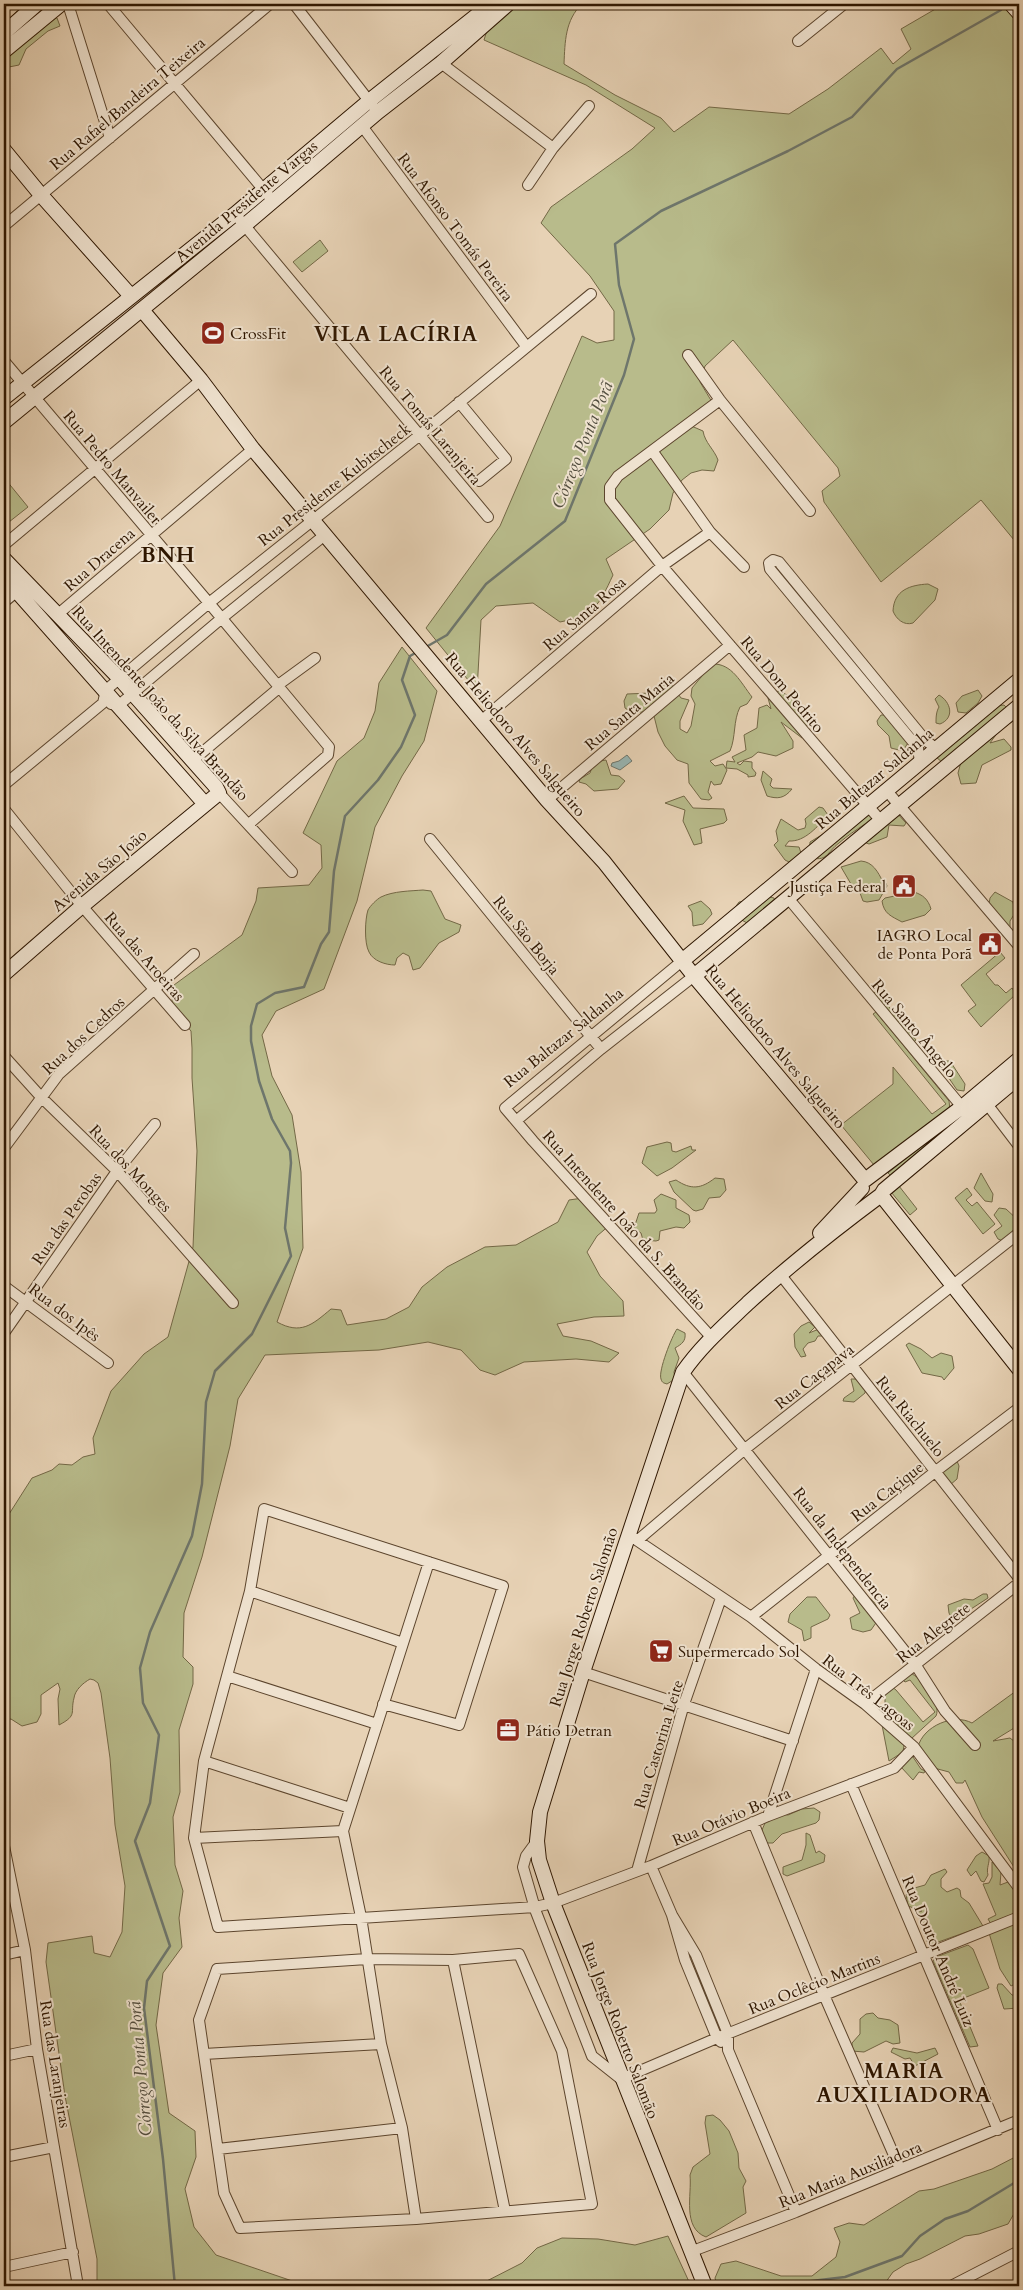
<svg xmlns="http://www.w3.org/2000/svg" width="1023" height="2290" font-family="Cardo,serif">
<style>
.green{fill:#b8bb8b;stroke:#736846}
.water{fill:#98b6b4;stroke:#6e766c}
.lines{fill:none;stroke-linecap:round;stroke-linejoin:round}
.stream{stroke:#6e766c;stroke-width:2.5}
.street-casing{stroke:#5c452d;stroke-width:12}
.secondary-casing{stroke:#2e1600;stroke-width:16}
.street{stroke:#efe2cf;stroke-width:10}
.secondary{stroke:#efe2cf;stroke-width:14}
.labels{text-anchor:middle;stroke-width:4;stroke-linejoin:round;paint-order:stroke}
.street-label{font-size:16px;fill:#2e1600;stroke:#efe2cf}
.poi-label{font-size:16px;fill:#2e1600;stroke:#efe2cf;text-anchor:start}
.water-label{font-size:18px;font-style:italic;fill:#534e3f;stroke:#efe2cf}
.district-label{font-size:21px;font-weight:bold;letter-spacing:1px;fill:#2e1600;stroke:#efe2cf}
</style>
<rect width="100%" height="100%" fill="#e7d2b5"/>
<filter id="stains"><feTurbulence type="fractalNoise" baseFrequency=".004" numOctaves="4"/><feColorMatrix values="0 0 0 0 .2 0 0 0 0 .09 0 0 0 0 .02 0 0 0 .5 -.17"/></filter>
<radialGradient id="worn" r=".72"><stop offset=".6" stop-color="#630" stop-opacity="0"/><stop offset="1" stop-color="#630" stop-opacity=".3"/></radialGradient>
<path class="green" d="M507 4H582C565 20 565 42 564 64L615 95 661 118 674 132 709 107 789 114 828 89 881 48 893 64 911 49 901 29 944 4H1008L1019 25V546L981 500 881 582 824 502 822 491 840 476 838 468 733 340 705 366 700 382 712 402 682 422 703 431C705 443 714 449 718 460L714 471 702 470 691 473 682 480 673 493 669 510 650 529 606 559 613 575C599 605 595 615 560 622L533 603 496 606 481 620 477 691 426 628 500 526 582 336 597 343 614 340V311L590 276 541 223 551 207 632 149 655 128 586 85 484 40 488 27Z
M41 8 49 16 57 18 60 26 48 31 26 49 19 65 4 68C4 47 0 26 17 11Z
M320 240 328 251 302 272 293 262Z
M6 480 28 507 9 522 4 516V483Z
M928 584 938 589 935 600 913 623C904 626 896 619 893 611 894 590 910 585 928 584Z
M402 647 437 691 424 741 402 776 375 827 357 901 324 989 276 1011 262 1035 272 1076 292 1115 301 1172 303 1248 277 1322C301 1335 312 1325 331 1309L341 1310 347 1325 386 1319 409 1307 422 1287 447 1267 485 1247 516 1245 558 1222 569 1200 583 1198 611 1224 597 1236 587 1252 600 1276 623 1301 624 1316 594 1317 557 1324 563 1336 591 1341 619 1353 609 1362 576 1359 524 1362 495 1375 480 1370 461 1350 428 1342 379 1350 265 1355 238 1399 230 1446 202 1557 184 1613 183 1657 193 1667V1684L179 1730 180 1792 173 1817 175 1865 183 1891 179 1918 182 1947 163 1973 156 2025 169 2113 195 2131 196 2157 185 2189 194 2227 216 2255 307 2286H97V2259L65 2096 46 1962 48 1943 92 1936 94 1953 110 1957 122 1932 125 1886 115 1825 110 1758 101 1693 98 1683 94 1680 90 1679C83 1683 75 1690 74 1698 70 1713 78 1715 59 1725L58 1699 60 1689 58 1683 41 1695V1714L37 1722 22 1726 11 1719 4 1720V1522L32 1478 52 1470 59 1464 72 1465 83 1457 95 1454 93 1438 111 1391 144 1354 168 1337 193 1247 197 1151 192 1078V1048L191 1031 176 1014 172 1001 174 985 242 935 256 901 258 888 309 885 322 868 321 845 303 833 337 761 364 738 375 711 379 683Z
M712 664C732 663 741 683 752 697L747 704 740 707C733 721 736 737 730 751L710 761 715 766 723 764 727 770 721 784 714 785 711 781 708 792 712 798 709 800 701 799 689 783 688 764 677 760 665 746 658 732 653 712H631L625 708 624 701 627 694 650 693 663 685 671 684 681 698 689 700 680 721V729L687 733 691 726 695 704 691 696 692 688Z
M978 690 982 696 978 703 966 713 958 712 956 703 962 696Z
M781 691 795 701 808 723 802 738 781 722 793 741V748L776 756 758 752 752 757 737 763 740 765 744 761 752 762V768L756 773 755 776 748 777V775L737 769 726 768 727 761 735 762 732 757 746 750 744 735 757 728 759 708 767 705 771 709 768 698 772 692Z
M939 695C951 702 955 718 940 724L936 723C936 718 936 712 939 707L935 699Z
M1004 705 1012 713 1013 721 998 732 990 743 1004 739 1011 747V750L982 765 976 783 961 784 958 773 961 762 943 763 936 757 995 706Z
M881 715H885L909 741 903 751 891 748 889 736 878 725 877 721Z
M606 760 611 775 619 776 625 781 618 789 594 791 586 784 579 782 580 779 590 773 594 762Z
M763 771 772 779 770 785 773 788 792 789C784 799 777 799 767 796L761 780Z
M684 796 693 808 724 809 727 820 724 823 700 829 702 843 694 845 683 821 685 810 665 803Z
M819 807 823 808 828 815C818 826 805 842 789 841L785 846 799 847 801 853 797 858 789 862 785 860 774 845 778 841 776 831 781 819 798 830 805 828 806 824 805 819Z
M854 811 873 815 871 821 896 812 906 823 904 826 889 825 887 837 869 844 861 841 865 824C856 830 847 836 839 843 827 852 827 863 809 857L810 842C826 833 840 822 854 811Z
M861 861C873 862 878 872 883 882L886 883 887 886 879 900 867 902 863 901 860 893 851 884 841 867Z
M423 890 431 891 445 919 461 925 459 932 439 943 420 968 413 970 409 956 403 953 397 958 395 965C386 965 373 961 369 952 364 943 365 919 368 910 370 906 377 899 381 897 393 891 411 891 423 890Z
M914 892C923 895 928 899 931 909L925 915 902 922C891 916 884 914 882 901L885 898Z
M995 892 1013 902 1015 913 1010 921V929L988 910 990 898Z
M770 897 774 898 776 905 762 919 747 923 740 919 734 909 739 902Z
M701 901 710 909 712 914 703 924 693 926 692 912 688 906Z
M1000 952 1005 958 986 974 995 985H998L1006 993 1012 988 1016 994 981 1027 968 1011 976 1005 961 985Z
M876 991 916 1040 911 1044 871 996Z
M876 1012 949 1101 950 1110 874 1165 841 1125 893 1084V1067L932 1114 946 1104 873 1014Z
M1019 1058V1079L891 1176 888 1173 1010 1073Z
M943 1061H950L965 1084 964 1091 957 1090 942 1068Z
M667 1142 671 1143 672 1151 676 1152 691 1146 692 1150H696L672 1168 657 1176 642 1163 647 1147Z
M981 1173 993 1194 992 1202 985 1201 974 1188Z
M715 1178 724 1179 726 1190 720 1197 709 1198 703 1209 696 1211 693 1210 674 1192 669 1182 676 1180C691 1190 701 1189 715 1178Z
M899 1186 917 1209 910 1215 891 1192Z
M967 1188 972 1195 966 1200 972 1206 977 1202 995 1224 983 1234 955 1198Z
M661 1194 676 1200V1208L689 1215 690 1222 684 1228 676 1227 660 1231 659 1240 656 1241 643 1240 641 1233 634 1228 639 1213H655L657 1210 654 1200Z
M999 1208 1006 1209 1019 1221V1230L1003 1241 998 1239 994 1232 1002 1226 994 1215Z
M809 1322 815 1327 809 1333 819 1329 824 1336H818L815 1341 808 1343 803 1349 806 1356 801 1357 795 1347 794 1334 801 1326Z
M677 1329 685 1333C686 1341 682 1344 675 1348L679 1358 674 1372 675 1379 667 1384C664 1383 662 1383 661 1379 658 1371 672 1336 677 1329Z
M909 1343 921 1349 932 1358 941 1353 952 1356 954 1368 944 1380 942 1377 922 1373 906 1345Z
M851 1379H859L866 1384 865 1393 854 1402 843 1401 844 1398 854 1391Z
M957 1461 959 1466 957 1479 950 1485 941 1475 944 1466Z
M983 1594H987L988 1598 971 1609 964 1618 952 1619 949 1613 948 1605 964 1599 973 1600Z
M855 1595C872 1596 876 1601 880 1617L871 1630 863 1632 852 1629 850 1618 860 1613 853 1598Z
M807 1597H816L830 1615 828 1619 811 1627V1638L804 1641 802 1630 788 1622 790 1614Z
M910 1673C921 1677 942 1703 936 1716L911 1739 885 1715V1691L891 1686 896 1690 923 1722 935 1712 910 1680 905 1682 903 1680Z
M1016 1691 1019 1696V1725L993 1741 1010 1738 1019 1745V1875L982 1817 965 1780 963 1783H956L949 1772 934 1768 918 1747C923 1726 954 1713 972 1723Z
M882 1725 904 1745 903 1752 889 1761Z
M909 1757H913L921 1769 925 1771 924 1773 919 1772 913 1780 901 1767Z
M814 1808 820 1812 819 1820 816 1823 782 1834 773 1843H765L759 1837 768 1816 772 1813 788 1815 802 1809Z
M806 1833 810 1835 816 1853 819 1851 825 1855 824 1862 787 1876 783 1874V1867L802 1860 806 1845Z
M982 1852 989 1856C990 1863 986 1868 988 1875L984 1882 981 1881 976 1871 971 1876 967 1870 976 1856Z
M992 1862 1001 1872 1000 1885 1008 1882 1019 1896V1912L991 1924 988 1919 996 1915 983 1884 989 1883 992 1877Z
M945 1869 947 1872 941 1879V1887L947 1892 957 1888 960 1890 961 1897 969 1903 983 1926 930 1945 928 1944 918 1912 922 1911 908 1906 906 1895 911 1889 925 1885 931 1875Z
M1019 1921V1976L1017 1983 1011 1986 1000 1969 989 1933Z
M968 1945 973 1949 989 1988 959 2000 978 2046 970 2047 933 1961 936 1957Z
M998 1984H1002L1012 1995 1019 1996V2008L1004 2009 997 1988Z
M873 2013 878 2018 890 2020 898 2025 900 2043 893 2044 886 2041 864 2052 852 2051V2043L860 2034V2019L866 2014Z
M893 2048 917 2053 935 2048 938 2054 915 2066 910 2058 905 2059 891 2052Z
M713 2115 720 2120 729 2131 738 2153 739 2168 746 2181 743 2187 746 2213 706 2237C682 2228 692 2195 690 2175L693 2167 710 2154 705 2123 706 2116Z
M1019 2155V2210L1015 2212 1008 2224 979 2234 965 2236 920 2259 906 2264 893 2272 883 2286H717L715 2278 721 2264 736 2261 781 2276H812L836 2257 840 2242 834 2228 849 2223 864 2225 919 2191 934 2189 992 2169Z
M668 2236 691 2286H477L522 2263 537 2248 562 2238 598 2239 635 2245Z"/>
<path class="water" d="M627 755 632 761 620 770 611 766 612 763 619 761Z"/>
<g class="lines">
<path class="stream" d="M426 647 447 635 486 584 565 521 624 375 634 339 619 285 615 244 661 211 788 151 852 117 897 69 1001 10
M175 2286 163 2159 144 2008 147 1981 170 1946 135 1841 150 1803 159 1735 143 1703 140 1668 150 1632 192 1536 202 1484 206 1402 215 1371 252 1334 291 1256 285 1228 291 1163 290 1151 272 1119 259 1081 251 1041V1026L257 1004 275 993 304 987 321 944 329 932 334 871 345 816 378 780 401 747 415 715 402 680 410 656 417 652
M770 2286 845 2277 902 2256 920 2236 945 2219 968 2211 1019 2180"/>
<defs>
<path id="street" d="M68 4 110 138
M108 4 273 201
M294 4 373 106
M798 41 844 4
M441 63 553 148
M362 126 526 346
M528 185 553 148 589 106
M235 214 488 517
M4 226 270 4
M688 355 720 400 810 511
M4 361 209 603 329 747 328 755 249 824
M720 400 618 476 610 487V500L662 566 881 821
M459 402 506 459 479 481
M653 452 710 532 744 567
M4 545 201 380
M4 602 21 588
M57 615 253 449
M278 685 315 658
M111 704 119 705 222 618 326 534
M481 721 662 566 710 532
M192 761 280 687
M920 762 918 748 770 569 769 563 773 560 779 562 926 741 936 748
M4 785 103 703 106 690 209 603 420 435 591 294
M887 791 1019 946
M219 793 292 872
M547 800 730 645
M4 809 82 906 185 1025
M430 839 601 1049
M788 898 962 1107
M682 961 505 1108 533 1141 712 1338
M4 1056 41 1097 117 1171 233 1303
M987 1104 1019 1146
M516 1121 601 1049 694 976
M4 1148 59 1074 194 954
M780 1274 1019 1578
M4 1286 108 1363
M4 1333 117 1171 155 1124
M683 1372 915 1664 945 1711 975 1745
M629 1535 751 1617 816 1669 865 1704 914 1747 1019 1888
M638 1540 745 1449 1019 1233
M250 1591 403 1643
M751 1617 936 1471 1019 1408
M583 1672 793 1741
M227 1676 377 1724
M383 1704 459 1725 503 1586 264 1509 250 1591 204 1761 194 1838 218 1927 535 1907 553 1903 651 1866 768 1816 894 1768 914 1747
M865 1704 1019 1583
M204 1761 350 1808
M851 1784 998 2130
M768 1816 816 1669
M753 1822 824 1995 900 2169
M194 1838 343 1831
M537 1841 526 1856 523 1867 536 1912 592 2056 621 2079 717 2038 1019 1917
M4 1846 25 1950 37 2049 78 2286
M651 1866 672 1915 685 1960 717 2038 721 2042
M637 1871 684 1704 721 1598
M672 1915 696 1955 728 2034V2050L796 2212
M4 1955 25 1950
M453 1960 505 2211
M204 2054 381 2044
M4 2056 37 2049
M218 2149 402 2128
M4 2157 54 2147
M416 2219 240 2228 224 2193 199 2020 217 1969 367 1959 453 1960 519 1954 562 2051 592 2204 416 2219 402 2128 381 2044 361 1917 343 1831 429 1562
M690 2252 796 2212 1019 2120
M4 2267 73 2252
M951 2286 1019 2251"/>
<path id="secondary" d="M1011 4 1019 13
M4 33 37 4
M4 51 61 4
M4 150 41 195 131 296
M142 310 201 380 253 449 547 800 604 862 694 976 865 1180
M4 398 235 214 369 101 491 4
M4 422 245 225 378 112 441 63 508 4
M4 559 119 678 216 787 219 793 82 906 4 974
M4 577 205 804
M682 961 1019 680
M694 976 1019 706
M865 1180 962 1107 1019 1059
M881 1195 1019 1369
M820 1233 862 1188
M705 2286 553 1903 539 1860 537 1841 540 1812 583 1672 683 1372C701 1346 725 1325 748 1303 792 1263 834 1230 881 1195L884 1190 1019 1077"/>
</defs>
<use href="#street" class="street-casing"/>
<use href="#secondary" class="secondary-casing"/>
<use href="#street" class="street"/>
<use href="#secondary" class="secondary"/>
</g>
<defs>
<symbol id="stadium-square" viewBox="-11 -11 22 22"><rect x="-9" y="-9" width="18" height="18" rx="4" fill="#8f2418" stroke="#efe2cf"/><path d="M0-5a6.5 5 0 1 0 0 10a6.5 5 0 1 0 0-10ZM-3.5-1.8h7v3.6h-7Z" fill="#fff"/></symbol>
<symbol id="civic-square" viewBox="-11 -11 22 22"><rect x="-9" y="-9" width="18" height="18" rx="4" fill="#8f2418" stroke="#efe2cf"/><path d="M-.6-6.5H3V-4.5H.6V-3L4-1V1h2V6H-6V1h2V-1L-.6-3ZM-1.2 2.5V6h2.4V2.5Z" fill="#fff"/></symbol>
<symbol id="supermarket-square" viewBox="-11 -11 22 22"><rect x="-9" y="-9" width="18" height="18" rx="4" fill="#8f2418" stroke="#efe2cf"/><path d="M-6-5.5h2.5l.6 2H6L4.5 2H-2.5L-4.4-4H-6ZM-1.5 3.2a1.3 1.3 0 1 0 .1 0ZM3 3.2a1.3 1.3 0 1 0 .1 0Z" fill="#fff"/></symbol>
<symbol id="office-square" viewBox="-11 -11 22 22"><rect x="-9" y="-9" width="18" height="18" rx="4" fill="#8f2418" stroke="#efe2cf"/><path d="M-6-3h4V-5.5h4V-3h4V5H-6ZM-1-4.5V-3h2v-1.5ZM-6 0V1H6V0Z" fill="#fff"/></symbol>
</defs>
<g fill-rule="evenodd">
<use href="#stadium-square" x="199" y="319" width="28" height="28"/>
<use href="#civic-square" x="890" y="872" width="28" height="28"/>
<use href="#civic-square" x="976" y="930" width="28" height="28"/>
<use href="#supermarket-square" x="647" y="1637" width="28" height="28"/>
<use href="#office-square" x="494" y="1716" width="28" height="28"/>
</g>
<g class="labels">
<g class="street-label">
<text transform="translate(127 103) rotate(-40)" y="6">Rua Rafael Bandeira Teixeira</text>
<text transform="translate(246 201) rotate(-40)" y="6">Avenida Presidente Vargas</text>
<text transform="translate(456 227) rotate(53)" y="6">Rua Afonso Tomás Pereira</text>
<text transform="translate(431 425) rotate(50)" y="6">Rua Tomás Laranjeira</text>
<text transform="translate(113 467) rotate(50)" y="6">Rua Pedro Manvailer</text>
<text transform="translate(334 484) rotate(-38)" y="6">Rua Presidente Kubitscheck</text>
<text transform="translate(99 559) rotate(-41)" y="6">Rua Dracena</text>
<text transform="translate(584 613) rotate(-41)" y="6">Rua Santa Rosa</text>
<text transform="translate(783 684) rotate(50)" y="6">Rua Dom Pedrito</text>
<text transform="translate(161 703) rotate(48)" y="6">Rua Intendente João da Silva Brandão</text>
<text transform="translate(629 711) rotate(-40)" y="6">Rua Santa Maria</text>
<text transform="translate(516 734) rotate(50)" y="6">Rua Heliodoro Alves Salgueiro</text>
<text transform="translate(874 778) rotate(-40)" y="6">Rua Baltazar Saldanha</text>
<text transform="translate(99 870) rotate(-40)" y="6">Avenida São João</text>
<text transform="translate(527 935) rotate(51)" y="6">Rua São Borja</text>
<text transform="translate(145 956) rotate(49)" y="6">Rua das Aroeiras</text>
<text transform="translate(915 1028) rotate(50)" y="6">Rua Santo Ângelo</text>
<text transform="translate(83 1035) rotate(-43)" y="6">Rua dos Cedros</text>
<text transform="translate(563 1037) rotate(-39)" y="6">Rua Baltazar Saldanha</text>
<text transform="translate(776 1046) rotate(50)" y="6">Rua Heliodoro Alves Salgueiro</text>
<text transform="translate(131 1168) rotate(47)" y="6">Rua dos Monges</text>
<text transform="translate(66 1218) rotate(-55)" y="6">Rua das Perobas</text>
<text transform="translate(625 1220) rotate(48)" y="6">Rua Intendente João da S. Brandão</text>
<text transform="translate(65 1312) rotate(37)" y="6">Rua dos Ipês</text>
<text transform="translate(814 1376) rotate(-38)" y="6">Rua Caçapava</text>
<text transform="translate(911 1416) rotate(51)" y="6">Rua Riachuelo</text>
<text transform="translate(887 1491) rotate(-38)" y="6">Rua Caçique</text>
<text transform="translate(843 1548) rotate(52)" y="6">Rua da Independencia</text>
<text transform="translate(583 1617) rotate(-72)" y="6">Rua Jorge Roberto Salomão</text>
<text transform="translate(933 1632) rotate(-38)" y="6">Rua Alegrete</text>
<text transform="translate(869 1692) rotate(38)" y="6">Rua Três Lagoas</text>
<text transform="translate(658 1744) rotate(-73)" y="6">Rua Castorina Leite</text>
<text transform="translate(731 1816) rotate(-23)" y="6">Rua Otávio Boeira</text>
<text transform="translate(939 1951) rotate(67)" y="6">Rua Doutor André Luiz</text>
<text transform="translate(814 1983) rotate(-22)" y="6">Rua Oclêcio Martins</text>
<text transform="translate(621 2030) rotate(69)" y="6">Rua Jorge Roberto Salomão</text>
<text transform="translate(56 2064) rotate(81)" y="6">Rua das Laranjeiras</text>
<text transform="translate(850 2174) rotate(-22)" y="6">Rua Maria Auxiliadora</text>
</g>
<g class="poi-label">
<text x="230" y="339">CrossFit</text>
<text x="886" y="892" text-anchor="end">Justiça Federal</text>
<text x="972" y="941" text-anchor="end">IAGRO Local<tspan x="972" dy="18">de Ponta Porã</tspan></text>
<text x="678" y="1657">Supermercado Sol</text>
<text x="526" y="1736">Pátio Detran</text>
</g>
<g class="water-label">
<text transform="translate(582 445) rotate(-68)" y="6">Córrego Ponta Porã</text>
<text transform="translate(140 2069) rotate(-95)" y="6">Córrego Ponta Porã</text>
</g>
<g class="district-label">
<text x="396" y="341">VILA LACÍRIA</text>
<text x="168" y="562">BNH</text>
<text x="904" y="2078">MARIA<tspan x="904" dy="24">AUXILIADORA</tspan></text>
</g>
</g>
<rect width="1023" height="2290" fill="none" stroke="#e7d2b5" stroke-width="20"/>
<rect x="5" y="5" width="1013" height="2280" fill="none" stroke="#2e1600" stroke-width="2.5"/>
<rect x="10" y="10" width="1003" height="2270" fill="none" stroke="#2e1600"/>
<rect width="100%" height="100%" filter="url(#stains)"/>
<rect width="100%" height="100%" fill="url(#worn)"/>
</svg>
